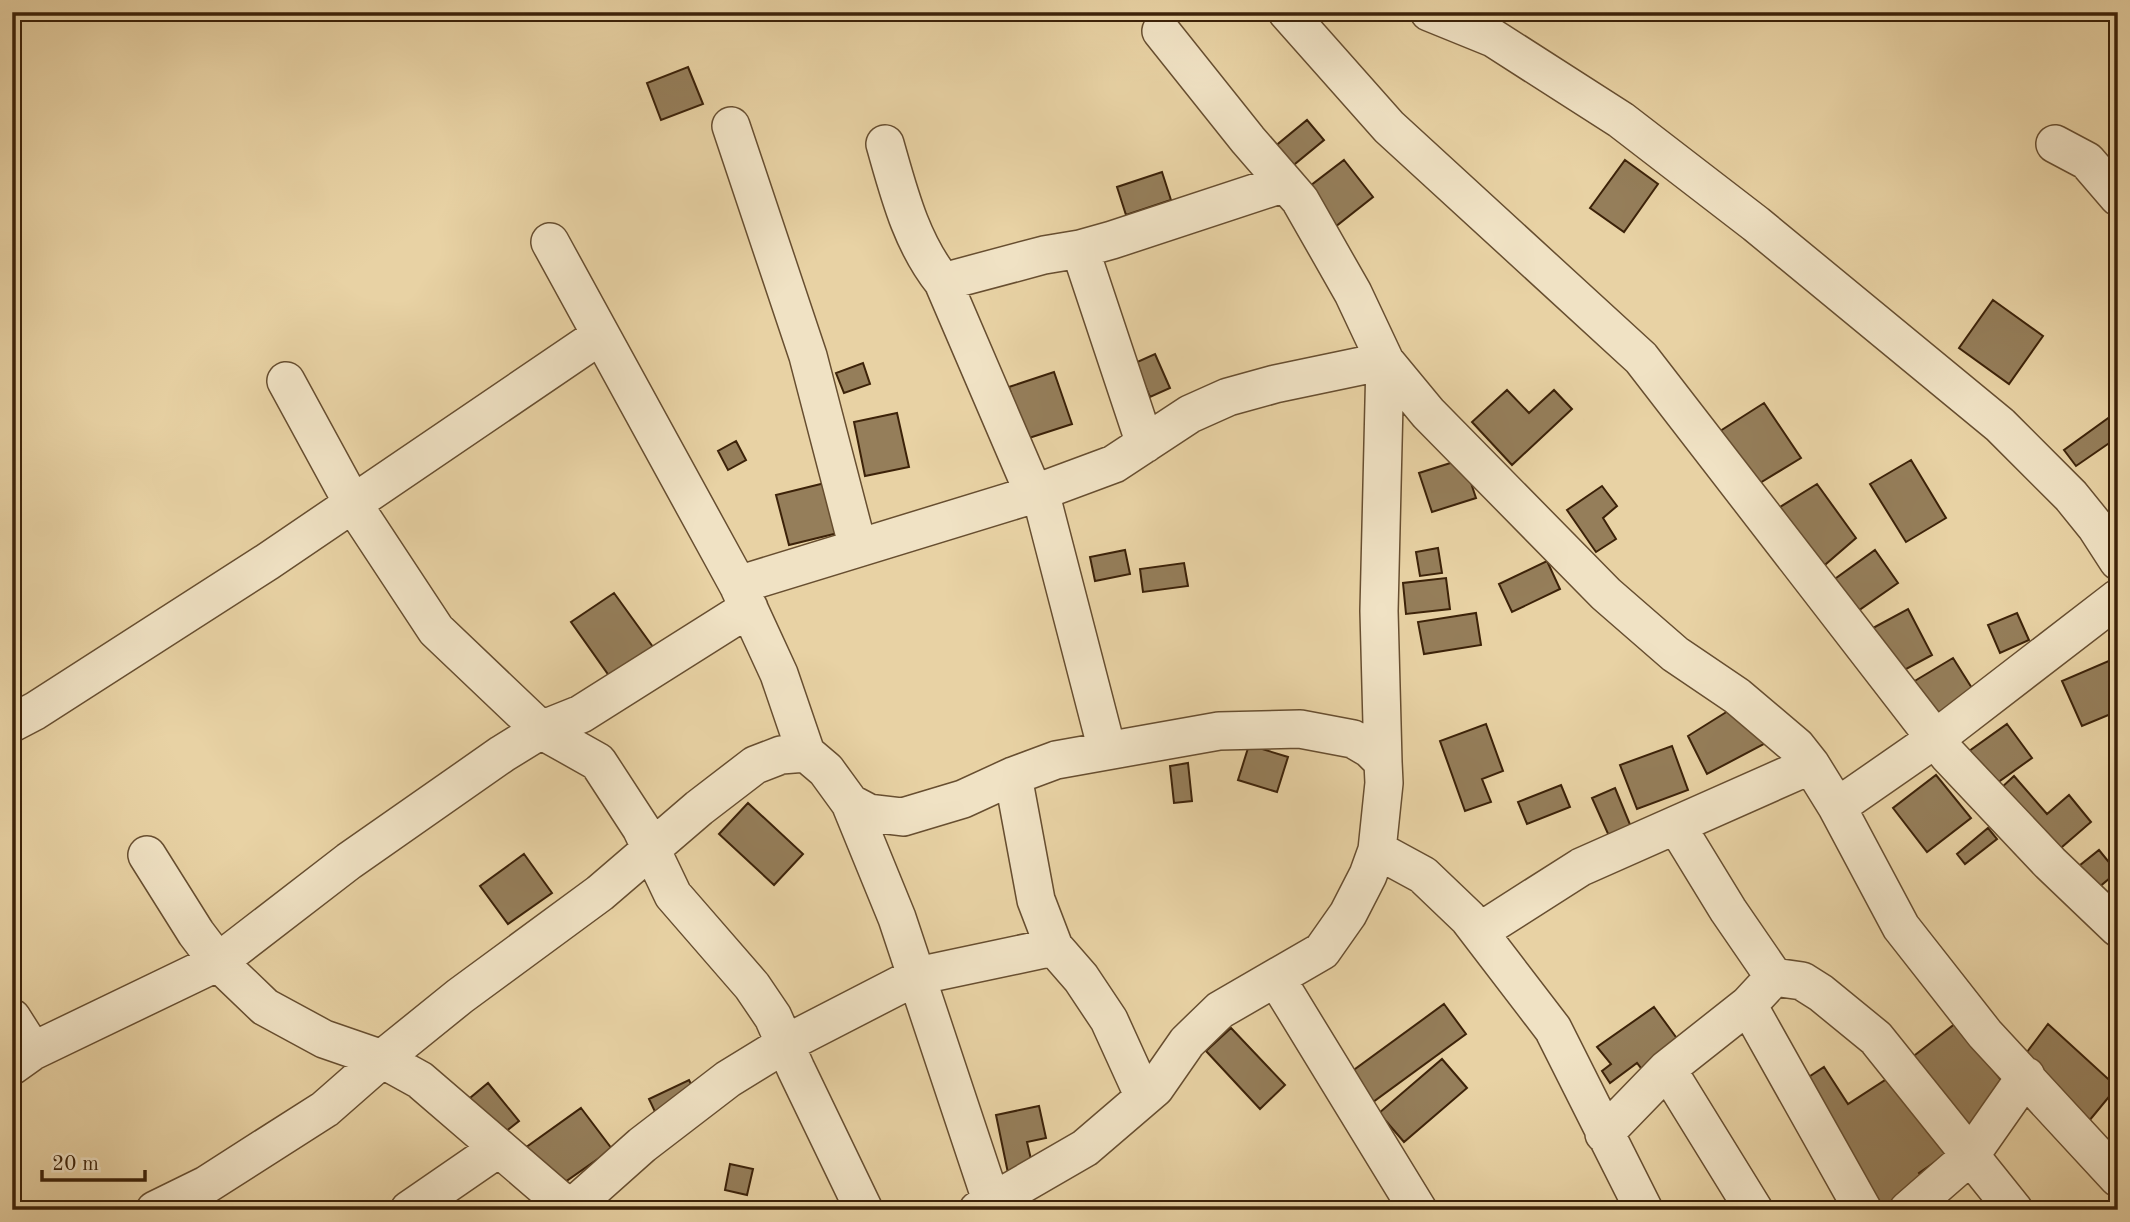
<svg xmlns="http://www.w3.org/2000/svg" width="2130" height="1222" font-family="'Old Standard TT',serif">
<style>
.building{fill:#957e5a;stroke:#3c2209;stroke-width:2}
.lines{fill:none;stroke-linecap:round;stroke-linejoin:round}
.minor-casing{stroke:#674e30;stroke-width:40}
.minor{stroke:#f0e2c4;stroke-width:37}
</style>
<rect width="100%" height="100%" fill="#e8d2a4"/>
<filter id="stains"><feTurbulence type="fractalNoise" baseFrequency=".00286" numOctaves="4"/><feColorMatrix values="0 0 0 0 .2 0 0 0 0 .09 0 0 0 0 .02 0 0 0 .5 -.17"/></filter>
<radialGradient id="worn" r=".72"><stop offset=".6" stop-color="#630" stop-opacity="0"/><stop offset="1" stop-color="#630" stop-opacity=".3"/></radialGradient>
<path class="building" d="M1150 12H1178L1161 26Z
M688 67 703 104 661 120 647 83Z
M1307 120 1324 140 1290 168 1273 148Z
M1344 160 1373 197 1335 227 1306 189Z
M1625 160 1658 184 1624 232 1590 208Z
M1162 172 1171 200 1126 215 1117 187Z
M1993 300 2043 336 2009 384 1959 348Z
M1155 354 1170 388 1150 397 1135 363Z
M863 363 870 384 844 393 836 373Z
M1054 372 1072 424 1026 439 1009 387Z
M1507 390 1529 413 1554 390 1572 409 1512 465 1472 422Z
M1764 403 1801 458 1755 486 1717 433Z
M2118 411V437L2076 466 2064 450Z
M897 413 909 467 865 476 854 422Z
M736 441 746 460 728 470 718 451Z
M1463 459 1476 498 1432 512 1419 473Z
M1911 460 1946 518 1906 542 1870 484Z
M829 482 842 532 789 545 776 495Z
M1817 484 1856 538 1819 570 1772 512Z
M1602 486 1617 506 1603 518 1616 539 1596 552 1567 510Z
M1438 548 1442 573 1420 576 1416 552Z
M1125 550 1130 574 1095 581 1090 557Z
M1875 550 1898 583 1855 613 1832 581Z
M1547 561 1560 589 1512 612 1499 584Z
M1184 563 1188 586 1143 592 1140 569Z
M1446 578 1450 609 1406 614 1403 583Z
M614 593 653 647 610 677 571 622Z
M1908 609 1932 655 1897 674 1873 628Z
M1476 613 1481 645 1424 654 1418 622Z
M2017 613 2029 640 2000 653 1988 625Z
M2118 657V711L2082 726 2062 681Z
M1953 658 1975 693 1930 721 1908 685Z
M1736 706 1764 744 1707 774 1688 736Z
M1486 724 1503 771 1482 779 1491 802 1465 811 1440 741Z
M2007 724 2032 758 1990 788 1965 754Z
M1249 745 1288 757 1277 792 1238 780Z
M1672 746 1688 790 1637 809 1620 765Z
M1188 763 1192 801 1174 803 1170 766Z
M1936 775 1971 818 1927 852 1893 808Z
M2014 776 2047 814 2069 795 2091 822 2055 853 2000 789Z
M1561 785 1570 807 1527 824 1518 802Z
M1615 788 1631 827 1609 836 1592 798Z
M748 803 803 854 774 885 719 834Z
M1988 828 1997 839 1965 864 1957 854Z
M2099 850 2117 872 2098 888 2079 866Z
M524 854 552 893 508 924 480 886Z
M2118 875V891L2110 883Z
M1444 1004 1466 1034 1373 1102 1351 1072Z
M1654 1007 1681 1044 1644 1072 1637 1063 1610 1083 1602 1071 1611 1064 1597 1047Z
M1956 1023 2008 1089 1970 1131 1906 1062Z
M2048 1024 2117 1087 2089 1121 2021 1060Z
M1231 1028 1285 1085 1260 1109 1206 1051Z
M1442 1059 1467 1088 1404 1142 1379 1113Z
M1824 1067 1848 1104 1896 1073 1948 1153 1919 1173 1928 1187 1891 1210H1883L1801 1082Z
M689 1080 704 1111 664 1131 649 1099Z
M488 1083 519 1121 500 1136 470 1098Z
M1039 1106 1046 1138 1027 1142 1033 1168 1008 1173 996 1115Z
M581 1108 612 1149 555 1189 525 1148Z
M730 1164 753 1169 747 1195 725 1190Z
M1398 1200 1404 1210H1380Z"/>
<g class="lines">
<defs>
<path id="minor" d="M1287 12 1389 127 1641 358 1948 755 2050 863 2118 928
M1429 12 1493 38 1621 120 1756 224 2000 425 2071 496 2096 527 2118 561
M1161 31 1248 140 1300 200 1353 293 1385 361 1428 413 1606 594 1675 654 1737 696 1796 746 1811 765 1837 807 1901 927 1985 1034 2118 1178
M731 126 808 356 858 548
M885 144C899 193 911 242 943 282L1034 494 1044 507 1107 750
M2055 144 2087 161 2118 197
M550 242 738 585 779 674 806 753
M1080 249 1145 444
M943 282 1044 255 1080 249 1112 240 1285 183
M286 381 353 504 436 630 541 730 598 762 641 828 673 895 752 986 773 1017 796 1069 864 1210
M738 585 1025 497 1114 464 1190 414 1228 397 1275 384 1385 361 1379 611 1383 762
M12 723 35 711 267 562 601 335
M1013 776 1036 900 1054 947
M850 803 897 918 992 1203
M1837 807 1935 739 2118 598
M1377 850 1423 875 1468 918 1553 1029 1644 1210
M147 855 196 933 218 962 265 1007 324 1039 382 1059 420 1080 571 1210
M1479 932 1581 867 1811 765
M1774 977 1802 981 1821 993 1876 1038 2014 1210
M1276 978 1418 1210
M1748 1005 1863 1210
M12 1018 33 1051
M12 1066 33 1051 218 962 349 861 502 754 541 730 581 714 749 608
M1667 1069 1754 1210
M1604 1134 1667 1069 1748 1005 1774 977 1728 910 1676 825
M155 1210 206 1185 325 1109 382 1059 460 996 600 893 699 808 755 765 781 755 806 753 826 770 850 803 869 813 903 817 963 799 1013 776 1056 760 1219 731 1300 729 1353 739 1370 749 1383 762 1384 783 1377 850 1368 875 1348 914 1322 951 1220 1010 1187 1042 1155 1088 1085 1148 978 1210
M409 1210 499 1148
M569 1210 642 1145 728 1079 785 1044 917 976 1054 947 1081 978 1109 1020 1144 1097
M1908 1210 1970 1156 2026 1076"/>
</defs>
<use href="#minor" class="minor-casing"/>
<use href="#minor" class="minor"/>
</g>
<rect width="2130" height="1222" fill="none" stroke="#e8d2a4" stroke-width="42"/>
<rect x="14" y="14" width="2102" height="1194" fill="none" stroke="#3c2209" stroke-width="3.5"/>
<rect x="21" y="21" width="2088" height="1180" fill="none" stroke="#3c2209" stroke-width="2"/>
<path d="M42 1170v10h103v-10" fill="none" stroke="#3c2209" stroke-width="3.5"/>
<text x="52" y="1170" font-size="21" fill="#3c2209" stroke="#f0e2c4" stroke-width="5" paint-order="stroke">20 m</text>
<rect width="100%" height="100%" filter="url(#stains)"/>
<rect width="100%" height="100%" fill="url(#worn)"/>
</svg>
